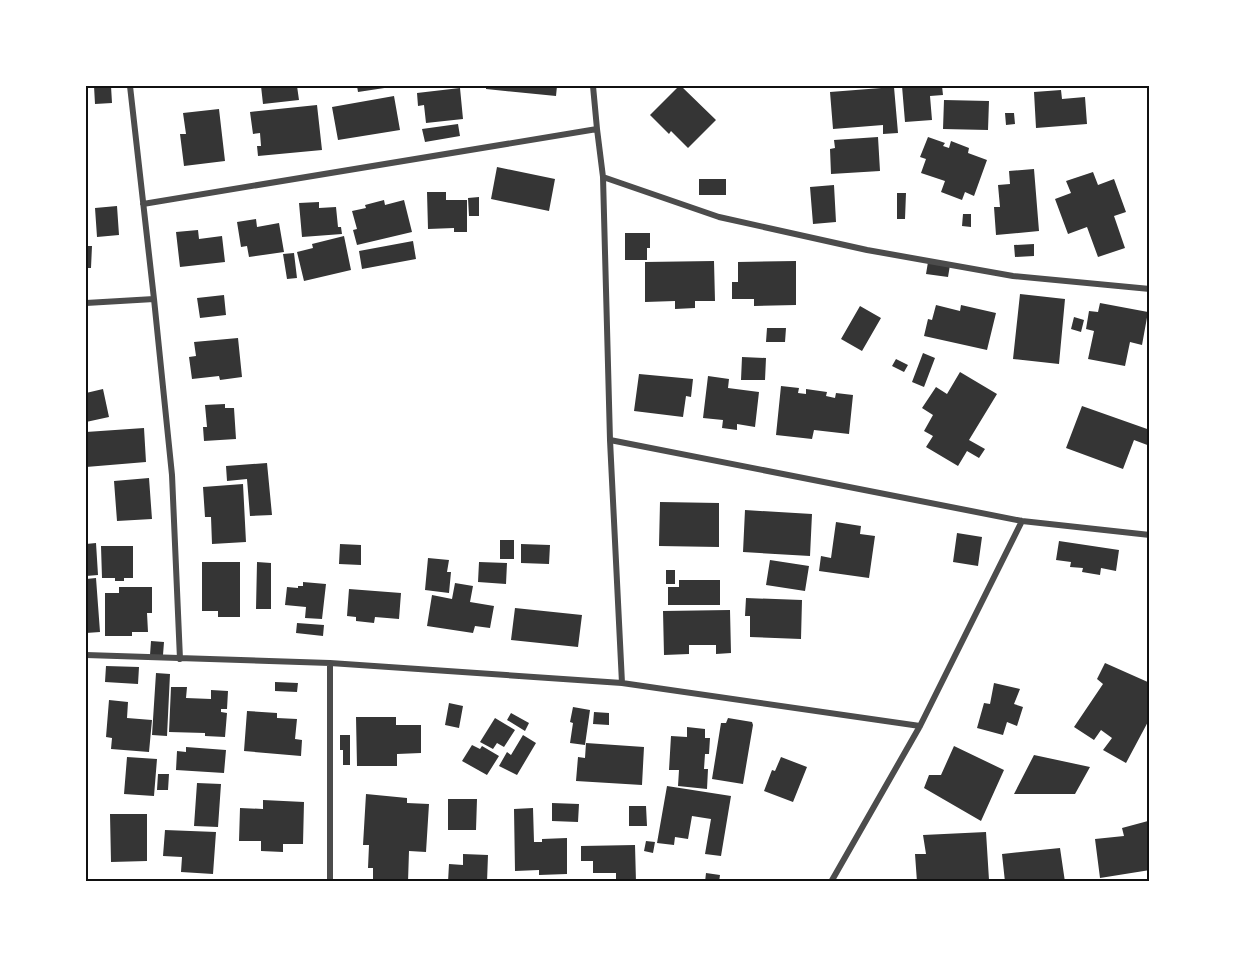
<svg xmlns="http://www.w3.org/2000/svg" width="1235" height="967" font-family="Georgia,serif">
<style>
.building{fill:#353535}
.lines{fill:none;stroke-linecap:round;stroke-linejoin:round}
.minor{stroke:#4c4c4c;stroke-width:6}
.neatline{fill:none;stroke:#111;stroke-width:2}
</style>
<rect width="100%" height="100%" fill="#fff"/>
<path class="building" d="M94 86H111L112 103 95 104Z
M261 86H297L299 100 263 104Z
M357 86H390L391 87 358 92Z
M486 86H557L556 96 486 89Z
M679 86H681L716 120 688 148 671 131 669 134 650 115Z
M902 86H942L943 95 930 96 932 120 905 122Z
M894 87 898 133 883 134V125L833 129 830 92Z
M460 88 463 119 426 123 424 105 418 106 417 93Z
M1061 90 1062 99 1085 97 1087 124 1036 128 1034 92Z
M394 96 400 130 338 140 332 107Z
M944 100 989 101 988 130 943 129Z
M317 105 322 150 258 156 257 146H261L260 133 253 134 250 112Z
M219 109 225 161 184 166 180 134H186L183 113Z
M1005 113H1014L1015 124 1006 125Z
M458 124 460 136 425 142 422 129Z
M878 137 880 171 831 174 830 149 835 148 834 140Z
M928 137 945 143 943 146 949 148 951 141 969 148 968 153 987 160 974 196 965 192 962 200 941 192 945 181 921 173 926 159 920 157Z
M497 167 555 179 549 211 491 199Z
M1034 169 1039 231 996 235 994 207H1000L998 185 1010 184 1009 171Z
M1093 172 1098 185 1114 179 1126 212 1114 216 1125 248 1098 257 1087 227 1068 234 1055 199 1071 193 1066 181Z
M699 179H726V195H699Z
M834 185 836 222 813 224 810 187Z
M427 192H446V200H467V232H454V228L428 229Z
M897 193H906L905 219H897Z
M479 197V216H469L468 198Z
M384 200 385 205 404 200 412 232 357 245 353 230 357 229 352 211 366 208 365 205Z
M319 202V208L336 207 338 227H341L342 234 302 237 299 203Z
M117 206 119 235 97 237 95 208Z
M963 214H971V227L962 226Z
M256 219 257 227 279 223 284 252 249 257 247 246 241 247 237 222Z
M198 230 199 239 222 236 225 262 180 267 176 232Z
M625 233H650V248H647V260H625Z
M344 236 351 270 304 281 297 252 313 248 312 244Z
M413 241 416 259 362 269 359 251Z
M1034 244V256L1015 257 1014 245Z
M86 246H92L91 268H86Z
M294 253 297 278 287 279 283 254Z
M714 261 715 301H695V308L675 309V301L645 302V262Z
M796 261V305L754 306V299H732V282H738V262Z
M928 262 950 265 948 277 926 274Z
M1020 294 1065 299 1059 364 1013 359Z
M224 295 226 315 200 318 197 298Z
M1100 303 1148 312 1142 345 1130 342 1125 366 1088 359 1094 331 1086 329 1089 311 1098 312Z
M936 305 960 311 961 305 996 313 987 350 924 336 928 319 932 320Z
M860 306 881 318 862 351 841 339Z
M1074 317 1084 320 1081 332 1071 329Z
M767 328H786L785 342H766Z
M238 338 242 377 220 380 219 376 192 379 189 357 196 356 194 342Z
M923 353 935 358 924 387 912 382Z
M742 357 766 358 765 380H741Z
M896 359 908 365 904 372 892 366Z
M960 372 997 394 969 440 985 449 979 458 967 451 958 466 926 447 933 436 924 431 933 415 922 408 936 387 947 394Z
M639 374 693 379 691 397 686 396 683 417 634 411Z
M708 376 729 379 728 388 759 392 755 427 737 424V430L722 428 723 420 703 418Z
M781 386 799 388 798 393 806 394V389L827 392 826 396 835 398 836 393 853 395 849 434 814 430 812 439 776 435Z
M103 389 109 417 86 422V393Z
M225 404V408H234L236 439 204 441 203 427H207L205 405Z
M1082 406 1150 430V446L1134 440 1123 469 1066 448Z
M144 428 146 462 86 467V432Z
M267 463 272 515 250 516 247 479 227 481 226 466Z
M149 478 152 519 117 521 114 481Z
M243 484 246 542 212 544 211 517H205L203 487Z
M660 502 719 503V547L659 546Z
M745 510 812 514 810 556 743 552Z
M836 522 861 526 860 534 875 536 869 578 819 571 821 556 831 558Z
M957 533 982 537 978 566 953 562Z
M500 540H514V559H500Z
M1059 541 1119 550 1116 571 1101 568 1100 575 1082 572 1083 568 1070 567 1071 562 1056 560Z
M96 543 98 575 86 576V544Z
M340 544 361 545V565L339 564Z
M521 544 550 545 549 564 521 563Z
M101 546H133V578H124V581H115V578H102Z
M428 558 449 560 447 572H451L449 593 425 590Z
M770 560 809 566 805 591 766 585Z
M202 562H240V617H218V611H202Z
M257 562 271 563V609H256Z
M479 562 507 563 506 584 478 582Z
M666 570H675V584H666Z
M96 578 100 632 86 633V579Z
M679 580H720V605H668V587H679Z
M303 582 326 584 322 619 305 618 306 607 285 605 287 587 298 588V586H303Z
M455 583 473 586 470 602 494 606 490 628 475 626 473 633 427 626 432 595 452 599Z
M119 587H152V613H147L148 632H132V636H105V593H119Z
M349 589 401 593 399 619 375 617 374 623 356 621V617L347 616Z
M746 598 802 600 801 639 750 637V616H745Z
M515 608 582 615 578 647 511 640Z
M730 610 731 653 716 654V645H689V654L664 655 663 611Z
M297 623 324 625 323 636 296 633Z
M151 641 164 642 163 655H150Z
M1105 663 1150 683V718L1126 763 1103 750 1112 738 1101 730 1094 740 1074 727 1103 684 1097 679Z
M106 666 139 667 138 684 105 682Z
M156 673 170 674 167 736 152 735Z
M275 682 298 683 297 692 275 691Z
M994 683 1020 689 1014 704 1023 707 1017 726 1007 722 1003 735 977 728 984 703 990 704Z
M171 687H187L186 698 211 699V690L228 691 227 709H221V712L227 713 225 737 205 736V733L169 732Z
M109 700 128 702 127 718 152 720 149 752 111 749 112 738 106 737Z
M449 703 463 706 459 728 445 725Z
M573 707 590 710 585 745 570 743 573 723 570 722Z
M247 711 277 713V718L297 719 295 739 302 740 301 756 244 751Z
M594 712 609 713V725L593 724Z
M511 713 529 723 525 731 507 720Z
M356 717H396V725H421V753L397 754V766H357Z
M495 718 515 730 504 747 497 743 493 749 480 742Z
M728 718 752 722 753 725 743 784 712 779 721 723H726Z
M687 727 705 729V738H710L709 754H705L704 769H708L707 789 678 786 679 770H669L671 736 687 737Z
M340 735H350V765H343V750H340Z
M523 735 536 743 517 775 499 766 507 752 511 755Z
M586 743 644 747 642 785 576 781 578 757 585 758Z
M472 745 480 749 482 746 499 756 487 775 462 761Z
M954 746 1004 770 981 821 924 788 929 775H941Z
M186 747 226 750 224 773 176 770 177 751 186 752Z
M1034 755 1090 767 1075 794H1014Z
M127 757 157 759 154 796 124 794Z
M781 757 807 767 793 802 764 791 772 770 775 771Z
M158 774H169L168 790H157Z
M197 783 221 784 218 827 194 826Z
M667 786 731 796 721 856 705 854 711 819 692 816 688 839 675 837 674 845 657 843Z
M366 794 407 798V803L429 804 426 852 409 851 408 882H373V868H368L369 845H363Z
M448 799H477L476 830H448Z
M263 800 304 802 303 844H283V852L261 851V841H239L240 808 263 809Z
M552 803 579 804 578 822 552 821Z
M629 806H646L647 826H629Z
M533 808 534 842H542V839L567 838V874L539 875V870L515 871 514 809Z
M110 814H147V861L111 862Z
M1148 821 1150 822V870L1100 878 1095 839 1124 836 1122 828Z
M165 830 216 832 213 874 181 872 182 857 163 856Z
M986 832 989 880 917 882 915 854H926L923 835Z
M646 841 655 842 653 853 644 851Z
M635 845 636 882H616V873H593V861H581V846Z
M1060 848 1065 882H1035L1034 879 1005 882 1002 854Z
M463 854 488 855 487 882H448L449 864 463 865Z
M706 873 720 875 719 882H705Z"/>
<g class="lines">
<path class="minor" d="M597 129 603 177 719 217 867 250 1013 276 1150 289
M603 177 610 440 1022 521 1150 535
M143 204 597 129 593 86
M154 299 172 475 180 659
M86 303 154 299 130 86
M610 440 622 683
M86 655 330 663 622 683 920 726
M330 663V882
M831 882 920 726 1022 521"/>
</g>
<rect width="1235" height="967" fill="none" stroke="#ffffff" stroke-width="174"/>
<rect x="87" y="87" width="1061" height="793" class="neatline"/>
</svg>
